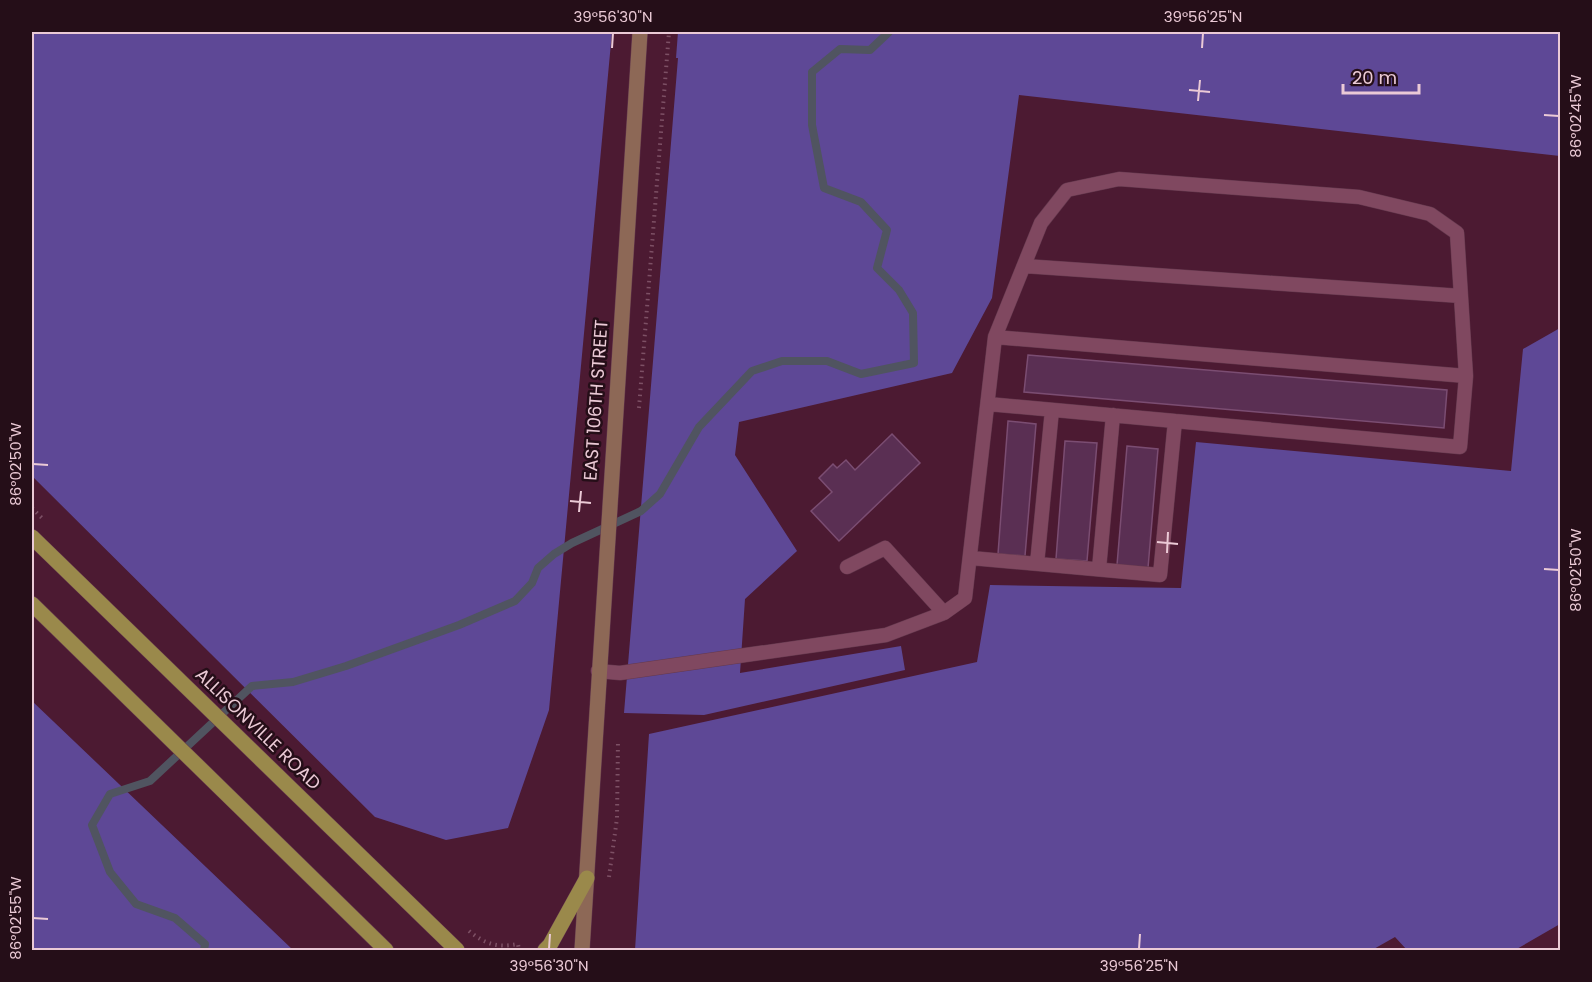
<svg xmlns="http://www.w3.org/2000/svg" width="1592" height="982" font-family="Poppins,sans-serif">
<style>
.green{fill:#5e4896}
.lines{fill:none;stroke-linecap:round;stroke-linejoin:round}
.stream{stroke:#505460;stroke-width:8}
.building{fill:#5a2f53;stroke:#7b4d72;stroke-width:1.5}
.service-casing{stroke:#64394e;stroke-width:15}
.secondary-casing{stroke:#64394e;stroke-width:16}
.primary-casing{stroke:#64394e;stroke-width:16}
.path{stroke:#7d5065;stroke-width:4;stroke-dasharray:1.5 4.5;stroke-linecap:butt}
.service{stroke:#804860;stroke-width:14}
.secondary{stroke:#8d6856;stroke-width:15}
.primary{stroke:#9a894b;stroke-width:15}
.ticks{fill:none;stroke:#ebcad6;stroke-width:2}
.labels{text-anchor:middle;stroke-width:5;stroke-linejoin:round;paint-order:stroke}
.street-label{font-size:18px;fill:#ebcad6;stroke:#250e18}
.neatline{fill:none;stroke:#ebcad6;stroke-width:2}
.ticks-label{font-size:15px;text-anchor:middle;fill:#ebcad6}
</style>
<rect width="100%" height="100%" fill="#4c1a32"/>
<path class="green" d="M32 32H612L549 710 508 828 446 840 375 817 32 476Z
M678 32H1560V156L1019 95 992 298 952 373 739 422 735 455 797 551 745 599 740 673 901 646 905 670 704 715 624 713 678 58H676Z
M1560 328V924L1515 950H1407L1395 937 1372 950H635L649 734 977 662 990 585 1181 588 1196 442 1511 471 1523 349Z
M32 701 293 950H32Z"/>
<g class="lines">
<path class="stream" d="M204 950 205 944 175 918 136 904 110 872 92 825 110 794 150 781 252 686 293 682 346 666 459 625 515 601 532 583 538 568 554 554 572 543 641 511 660 494 699 427 752 371 782 361H827L861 374 914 363 913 313 899 290 877 268 887 230 861 202 824 188 812 125V72L840 49 870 50 889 32"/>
</g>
<path class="building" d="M1028 355 1447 390 1444 428 1024 392Z
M1008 421 1036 424 1025 556 998 554Z
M892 434 920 463 839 541 811 511 832 492 819 478 833 464 837 468 846 460 855 470Z
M1065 441 1097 443 1087 561 1056 559Z
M1127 446 1158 449 1148 568 1117 565Z"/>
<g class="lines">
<defs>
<path id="service" d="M1024 266 1461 296
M995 337 1466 376
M971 558 1160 575 1175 421
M1037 564 1052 410
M847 567 885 548 944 613
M1099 569 1113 415
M598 671 620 673 886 635 944 613 965 598 995 337 1041 223 1067 190 1119 179 1359 197 1430 214 1457 233 1466 376 1460 447 988 404"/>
<path id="secondary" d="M582 950 640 32"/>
<path id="primary" d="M32 537 457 950
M32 604 386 950
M545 950 550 945 587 878"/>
</defs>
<use href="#service" class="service-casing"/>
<use href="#secondary" class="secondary-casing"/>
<use href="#primary" class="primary-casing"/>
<path class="path" d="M639 408 669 32
M32 508 43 519
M609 877 617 818 618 741
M469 931C485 944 497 948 518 944L519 950"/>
<use href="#service" class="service"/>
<use href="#secondary" class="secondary"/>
<use href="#primary" class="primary"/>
</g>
<path class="ticks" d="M612 48 613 33M1202 48 1203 33M1189 90 1210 92M1198 101 1200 80M1544 115 1559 116M33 464 48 465M570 501 591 503M579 512 581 491M1157 542 1178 544M1167 553 1168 532M1544 569 1559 570M33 918 48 919M549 949 550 934M1139 949 1140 934"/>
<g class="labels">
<g class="street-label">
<text transform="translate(596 400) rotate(-86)" y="6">EAST 106TH STREET</text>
<text transform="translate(258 729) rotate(44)" y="6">ALLISONVILLE ROAD</text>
</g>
</g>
<rect width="1592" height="982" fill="none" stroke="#250e18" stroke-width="66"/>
<path d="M1343 84v9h76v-9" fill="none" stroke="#ebcad6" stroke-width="3"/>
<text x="1352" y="84" font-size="18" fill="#ebcad6" stroke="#250e18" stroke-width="4.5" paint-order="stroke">20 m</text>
<rect x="33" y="33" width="1526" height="916" class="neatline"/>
<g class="ticks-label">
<text x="613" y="22">39°56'30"N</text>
<text x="1203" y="22">39°56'25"N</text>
<text transform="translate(1576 116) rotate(-90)" y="5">86°02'45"W</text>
<text transform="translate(16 464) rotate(-90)" y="5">86°02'50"W</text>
<text transform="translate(1576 570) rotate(-90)" y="5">86°02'50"W</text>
<text transform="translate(16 918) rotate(-90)" y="5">86°02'55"W</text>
<text x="549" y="971">39°56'30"N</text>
<text x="1139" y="971">39°56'25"N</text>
</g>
</svg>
